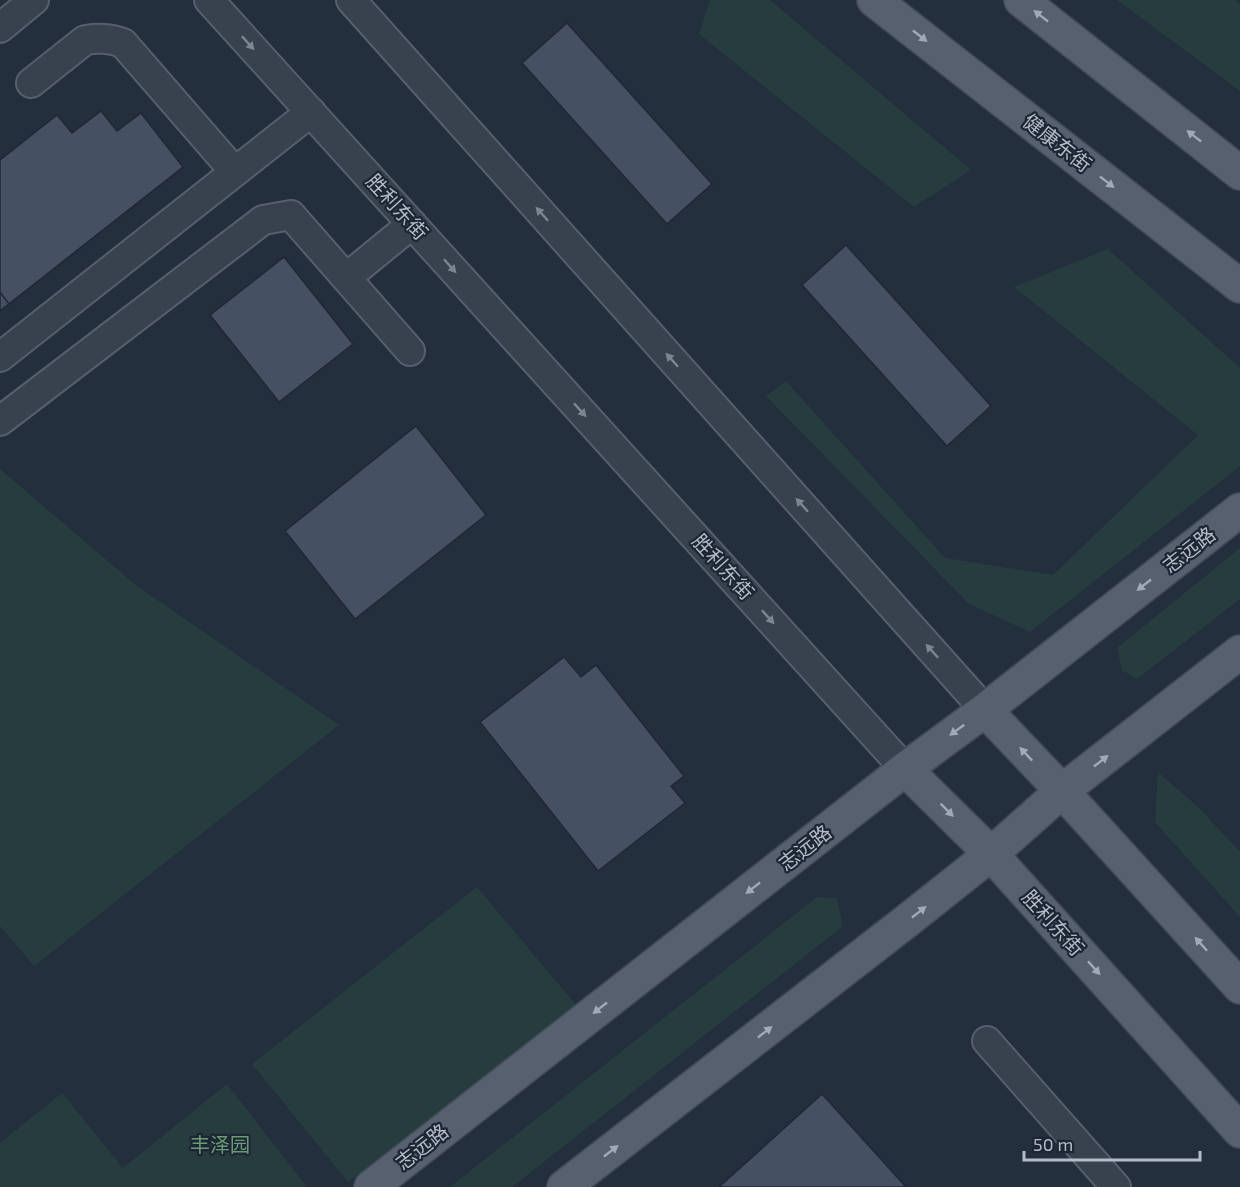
<svg xmlns="http://www.w3.org/2000/svg" width="1240" height="1187" font-family="'Exo 2','Noto Sans SC',sans-serif">
<style>
.green{fill:#263c3f}
.building{fill:#455162;stroke:#1f2835;stroke-width:1.5}
.lines{fill:none;stroke-linecap:round;stroke-linejoin:round}
.minor-casing{stroke:#565f6c;stroke-width:32}
.major-casing{stroke:#414a57;stroke-width:36}
.minor{stroke:#38414e;stroke-width:28}
.major{stroke:#56606e;stroke-width:33}
.oneway{fill:#a1aab7}
.oneway2{fill:#7c8592}
.labels{text-anchor:middle;stroke-width:4.5;stroke-linejoin:round;paint-order:stroke}
.street-label{font-size:20px;fill:#b4bcc9;stroke:#1d2633}
.park-label{font-size:20px;fill:#6b9a76;stroke:#1d2633}
</style>
<rect width="100%" height="100%" fill="#242f3e"/>
<path class="green" d="M710 0H770L971 170 914 207 699 34Z
M1117 0H1235L1240 4V91Z
M1108 249 1240 368V466L1030 632 969 604 766 396 786 381 945 558 1053 575 1198 435 1014 287Z
M0 469 137 586 339 725 34 966 0 926Z
M1240 548V599L1137 679 1122 670 1117 648Z
M1158 772 1199 808 1240 852V917L1155 822Z
M477 887 576 1005 348 1182 252 1064Z
M817 897 837 898 843 926 512 1187H450Z
M227 1084 307 1187H0V1143L62 1093 123 1168Z"/>
<path class="building" d="M567 23 712 184 667 224 522 63Z
M101 111 117 131 141 113 183 167 0 311V160L57 115 72 133Z
M846 245 991 406 947 446 802 285Z
M284 257 353 344 279 402 210 315Z
M0 292 9 304 0 311Z
M416 426 486 515 355 619 285 531Z
M564 657 581 677 596 665 684 776 671 786 685 803 598 871 480 722Z
M822 1094 906 1187H719Z"/>
<g class="lines">
<defs>
<path id="minor" d="M209 0 905 769
M351 0 985 710
M0 28 34 0
M31 83 85 40C99 38 109 38 123 43L235 172
M346 278 412 224
M0 357 311 112
M0 421 263 220 291 215 410 351
M987 1041 1116 1187"/>
<path id="major" d="M874 0 1240 286
M1021 0 1240 173
M985 710 1062 791 1240 987
M905 769 991 854 1240 1131
M371 1187 905 769 985 710 1240 510
M564 1187 908 920 991 854 1062 791 1240 652"/>
</defs>
<use href="#minor" class="minor-casing"/>
<use href="#major" class="major-casing"/>
<use href="#minor" class="minor"/>
<use href="#major" class="major"/>
</g>
<defs><path id="oneway-solid" d="M-6-.8H1V-3.2L6.5 0L1 3.2V.8H-6Z" transform="scale(1.5)"/></defs>
<g class="oneway">
<use href="#oneway-solid" transform="translate(1041 16) rotate(-142)"/>
<use href="#oneway-solid" transform="translate(920 36) rotate(38)"/>
<use href="#oneway-solid" transform="translate(1194 136) rotate(-142)"/>
<use href="#oneway-solid" transform="translate(1107 182) rotate(38)"/>
<use href="#oneway-solid" transform="translate(1144 585) rotate(142)"/>
<use href="#oneway-solid" transform="translate(957 730) rotate(144)"/>
<use href="#oneway-solid" transform="translate(1026 754) rotate(-133)"/>
<use href="#oneway-solid" transform="translate(1101 761) rotate(-38)"/>
<use href="#oneway-solid" transform="translate(947 810) rotate(45)"/>
<use href="#oneway-solid" transform="translate(753 888) rotate(142)"/>
<use href="#oneway-solid" transform="translate(919 912) rotate(-38)"/>
<use href="#oneway-solid" transform="translate(1201 944) rotate(-132)"/>
<use href="#oneway-solid" transform="translate(1094 968) rotate(48)"/>
<use href="#oneway-solid" transform="translate(600 1008) rotate(142)"/>
<use href="#oneway-solid" transform="translate(765 1032) rotate(-38)"/>
<use href="#oneway-solid" transform="translate(611 1151) rotate(-38)"/>
</g>
<g class="oneway2">
<use href="#oneway-solid" transform="translate(248 43) rotate(48)"/>
<use href="#oneway-solid" transform="translate(542 214) rotate(-132)"/>
<use href="#oneway-solid" transform="translate(450 266) rotate(48)"/>
<use href="#oneway-solid" transform="translate(672 360) rotate(-132)"/>
<use href="#oneway-solid" transform="translate(580 410) rotate(48)"/>
<use href="#oneway-solid" transform="translate(802 505) rotate(-132)"/>
<use href="#oneway-solid" transform="translate(768 617) rotate(48)"/>
<use href="#oneway-solid" transform="translate(932 651) rotate(-132)"/>
</g>
<g class="labels">
<g class="street-label">
<text transform="translate(1057 143) rotate(38)" y="7">健康东街</text>
<text transform="translate(397 207) rotate(48)" y="7">胜利东街</text>
<text transform="translate(1189 550) rotate(-38)" y="7">志远路</text>
<text transform="translate(723 567) rotate(48)" y="7">胜利东街</text>
<text transform="translate(805 848) rotate(-38)" y="7">志远路</text>
<text transform="translate(1053 923) rotate(48)" y="7">胜利东街</text>
<text transform="translate(422 1147) rotate(-38)" y="7">志远路</text>
</g>
<g class="park-label">
<text x="220" y="1152">丰泽园</text>
</g>
</g>
<path d="M1024 1151v9h176v-9" fill="none" stroke="#b4bcc9" stroke-width="3"/>
<text x="1033" y="1151" font-size="18" fill="#b4bcc9" stroke="#1d2633" stroke-width="4.5" paint-order="stroke">50 m</text>
</svg>
